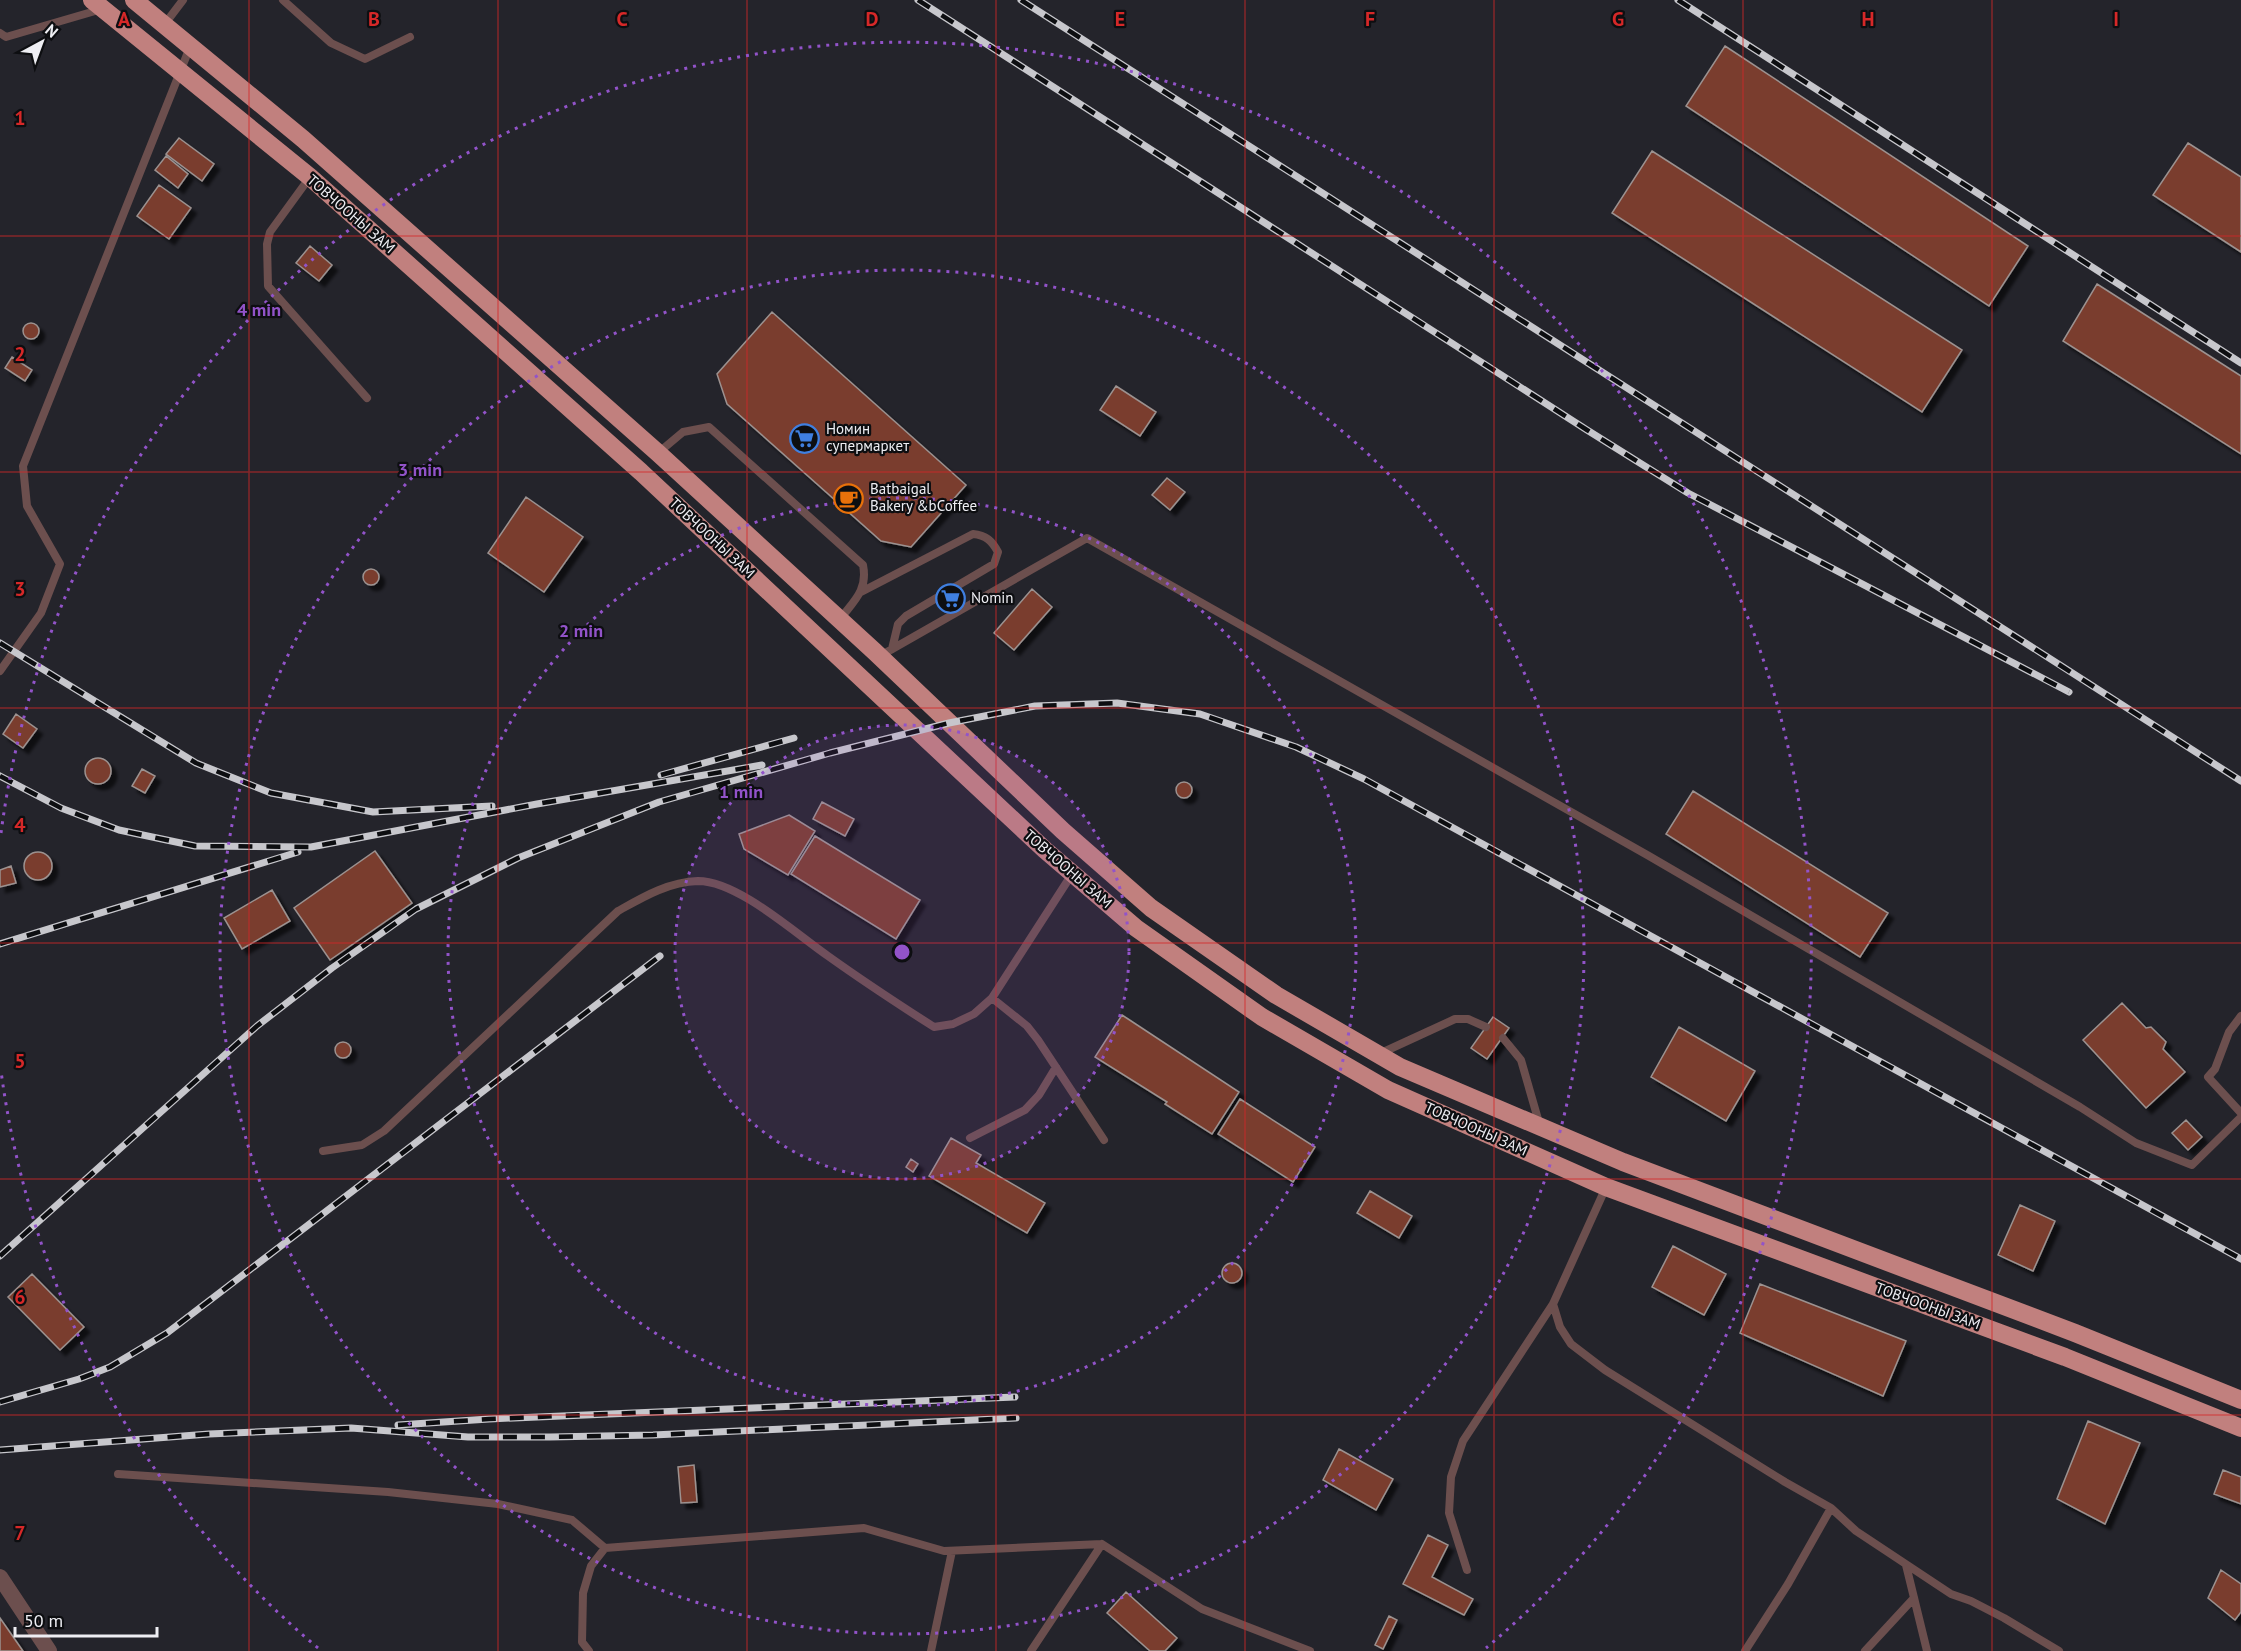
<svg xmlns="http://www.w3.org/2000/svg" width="2241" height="1651" font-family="'PT Sans',sans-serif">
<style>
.building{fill:#7a3d2e;stroke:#9c9290;stroke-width:1.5;filter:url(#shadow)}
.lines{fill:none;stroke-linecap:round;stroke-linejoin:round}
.service{stroke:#6c4f4e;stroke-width:8}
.minor{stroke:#6c4f4e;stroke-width:16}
.trunk{stroke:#c1807e;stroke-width:18}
.rail-casing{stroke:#c7c7cc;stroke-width:7}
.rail{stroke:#0d0e11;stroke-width:4.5;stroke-dasharray:14;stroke-linecap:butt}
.grid{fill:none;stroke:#d62828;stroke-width:1.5;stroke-opacity:0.55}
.ring{fill:none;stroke:#9253c9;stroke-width:3;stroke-dasharray:3 6}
.labels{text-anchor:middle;stroke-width:4.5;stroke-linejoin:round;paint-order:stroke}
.street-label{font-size:15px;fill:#eeeef3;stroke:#0d0e11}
.poi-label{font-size:15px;fill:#eeeef3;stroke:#0d0e11;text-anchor:start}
.grid-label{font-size:20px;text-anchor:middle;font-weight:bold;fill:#d62828;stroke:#0d0e11;stroke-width:4.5;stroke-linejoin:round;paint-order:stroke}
.centre{fill:#9253c9;stroke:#0d0e11;stroke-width:3}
.ring-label{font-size:18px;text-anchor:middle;font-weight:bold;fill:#9253c9;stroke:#0d0e11;stroke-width:4.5;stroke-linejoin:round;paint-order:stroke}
</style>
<defs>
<filter id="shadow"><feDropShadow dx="5.5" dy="5.5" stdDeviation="1.5" flood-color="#0009"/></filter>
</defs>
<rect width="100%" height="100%" fill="#24242b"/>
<path class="building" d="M1725 46 2028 246 1989 306 1686 106Z
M179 138 214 164 202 181 166 154Z
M2188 143 2241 177V252L2153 195Z
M1652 151 1962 350 1922 412 1612 213Z
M166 156 188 174 178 188 155 170Z
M159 185 191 208 169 239 137 216Z
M310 246 332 265 319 281 296 263Z
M2097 284 2241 376V454L2063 341Z
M772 312 966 485 911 547 881 541 727 404 717 374Z
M23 331a8 8 0 1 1 16 0a8 8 0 1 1-16 0Z
M12 357 32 370 25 381 5 368Z
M1116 386 1156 412 1140 436 1100 410Z
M1167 478 1185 492 1170 510 1152 495Z
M526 497 583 537 544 592 488 553Z
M363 577a8 8 0 1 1 16 0a8 8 0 1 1-16 0Z
M1032 589 1052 607 1014 650 994 633Z
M16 714 37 729 23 748 3 734Z
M85 771a13 13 0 1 1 26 0a13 13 0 1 1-26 0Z
M142 769 155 776 145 793 132 786Z
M1176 790a8 8 0 1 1 16 0a8 8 0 1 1-16 0Z
M1693 791 1888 913 1860 957 1666 834Z
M822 802 854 819 845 836 813 819Z
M789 815 815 831 788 875 744 849 739 834Z
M815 836 920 900 896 939 791 874Z
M375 851 412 903 330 960 294 908Z
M24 866a14 14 0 1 1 28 0a14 14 0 1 1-28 0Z
M11 866 16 883 0 887V870Z
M272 890 290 921 242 949 224 918Z
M2122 1003 2146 1028 2151 1027 2166 1042 2163 1049 2185 1072 2146 1108 2083 1040Z
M1122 1015 1239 1092 1212 1134 1165 1104 1167 1102 1095 1057Z
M1493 1017 1509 1028 1487 1059 1471 1048Z
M1679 1027 1755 1071 1726 1121 1651 1077Z
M335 1050a8 8 0 1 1 16 0a8 8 0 1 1-16 0Z
M1240 1099 1315 1147 1293 1182 1218 1134Z
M2186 1120 2202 1137 2188 1150 2172 1133Z
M951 1138 981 1155 976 1163 1045 1203 1027 1233 929 1176Z
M911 1159 918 1164 913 1172 906 1167Z
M1370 1191 1412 1216 1399 1238 1357 1213Z
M2020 1205 2055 1221 2033 1271 1998 1255Z
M1673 1246 1726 1274 1704 1315 1652 1287Z
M1222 1273a10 10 0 1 1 20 0a10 10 0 1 1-20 0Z
M32 1274 84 1327 60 1350 8 1297Z
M1760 1284 1906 1341 1883 1396 1740 1333Z
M2088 1421 2140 1443 2105 1524 2057 1499Z
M1339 1449 1393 1479 1376 1510 1323 1480Z
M694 1465 697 1502 681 1503 678 1467Z
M2223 1470 2241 1477V1504L2214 1494Z
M1428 1535 1448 1545 1432 1577 1473 1599 1464 1615 1403 1584Z
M2221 1570 2241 1584V1612L2235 1620 2208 1598Z
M1126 1592 1177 1638 1165 1651H1150L1107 1613Z
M1389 1616 1397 1620 1383 1649 1375 1645Z
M0 1618 23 1651H0Z"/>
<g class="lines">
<path class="service" d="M283 0 331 43 365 59 410 37
M164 25 183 0
M0 33 6 37 102 9
M310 177 270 232 267 244 268 286 367 398
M658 453 683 432 709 427 863 565C868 590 854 601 840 619
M861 592 973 534C986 535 992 541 998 552L994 564 906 616 898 624 892 649
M880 656 1087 538 1649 856 2080 1107 2136 1143 2192 1165 2241 1117
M0 671 41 613 60 564 27 506 23 466 190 47
M992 998 1027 1026 1038 1040 1104 1140
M2241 1016 2229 1032 2215 1069 2208 1077 2241 1113
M1503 1038 1521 1060 1540 1126
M1379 1054 1455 1019H1468L1486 1027
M970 1138 1025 1110 1039 1095 1056 1067
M323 1151 362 1145 384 1131 618 911C643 897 668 882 698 881 738 881 796 934 828 956 863 981 898 1004 934 1027L953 1024 974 1014 992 998 1072 874
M1553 1304 1560 1327 1571 1344 1605 1370 1785 1482 1831 1508 1856 1531 1951 1594 1971 1601 2004 1618 2059 1651
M118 1474 388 1492 498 1504 572 1520 605 1548 864 1528 944 1551 1102 1544 1202 1609 1310 1651
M1906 1565 1927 1651
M1467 1570 1449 1513 1451 1477 1463 1441 1553 1304 1606 1187
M589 1651 582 1642 583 1593 591 1566 605 1548
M931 1651 952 1551
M1031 1651 1102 1544
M1745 1651 1788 1584 1831 1508
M1865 1651 1914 1598"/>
<path class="minor" d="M0 1577 49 1651"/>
<path class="trunk" d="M92 0 310 177 641 472 1045 850 1136 928 1262 1017 1388 1090 1606 1187 2065 1357 2241 1428
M134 0 303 139 658 453 874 651 1063 831 1151 908 1276 995 1400 1067 1623 1162 2075 1333 2241 1400"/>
<defs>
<path id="rail" d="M918 0 1587 430 1688 493 2069 692
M1021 0 2241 781
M1678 0 2241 363
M0 643 196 763 271 793 373 812 492 806
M661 775 794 738
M0 776 61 808 119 830 195 846 311 847 537 804 762 765
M0 944 298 852
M0 1256 257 1026 332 968 416 909 518 858 659 802 830 753 949 723 1035 706 1117 703 1200 714 1296 747 1364 779 2241 1259
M0 1402 79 1379 110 1367 167 1333 660 956
M398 1425 489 1419 1015 1397
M0 1450 209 1434 351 1428 468 1437H550L653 1435 1016 1418"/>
</defs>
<use href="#rail" class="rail-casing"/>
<use href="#rail" class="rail"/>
</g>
<path class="grid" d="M249 0V1651M498 0V1651M747 0V1651M996 0V1651M1245 0V1651M1494 0V1651M1743 0V1651M1992 0V1651M0 236H2241M0 472H2241M0 708H2241M0 943H2241M0 1179H2241M0 1415H2241"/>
<circle cx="902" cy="952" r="227" fill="#9253c9" fill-opacity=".12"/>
<g class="ring">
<circle cx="902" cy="952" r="227"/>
<circle cx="902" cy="952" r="454"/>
<circle cx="902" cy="952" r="682"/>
<path d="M318 1648A909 909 0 0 1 1 1071M1 833A909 909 0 1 1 1486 1648"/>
</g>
<defs>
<symbol id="supermarket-ring" viewBox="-11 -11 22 22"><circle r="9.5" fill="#0d0e11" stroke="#3f7fe0" stroke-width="1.5"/><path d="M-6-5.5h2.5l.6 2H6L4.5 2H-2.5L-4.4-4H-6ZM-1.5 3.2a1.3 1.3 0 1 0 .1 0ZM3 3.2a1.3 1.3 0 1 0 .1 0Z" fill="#3f7fe0"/></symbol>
<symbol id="cafe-ring" viewBox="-11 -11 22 22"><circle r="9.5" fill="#0d0e11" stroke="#e8710a" stroke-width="1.5"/><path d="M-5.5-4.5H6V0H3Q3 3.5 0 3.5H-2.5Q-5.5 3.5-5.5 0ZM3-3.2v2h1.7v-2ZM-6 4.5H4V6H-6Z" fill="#e8710a"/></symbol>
</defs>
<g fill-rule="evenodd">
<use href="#supermarket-ring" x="788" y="422" width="33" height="33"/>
<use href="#cafe-ring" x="832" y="482" width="33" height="33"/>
<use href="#supermarket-ring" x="934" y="582" width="33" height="33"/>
</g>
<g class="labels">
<g class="street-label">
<text transform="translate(351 214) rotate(41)" y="5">ТОВЧООНЫ ЗАМ</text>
<text transform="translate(712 538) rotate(43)" y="5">ТОВЧООНЫ ЗАМ</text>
<text transform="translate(1068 869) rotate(41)" y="5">ТОВЧООНЫ ЗАМ</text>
<text transform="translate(1476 1129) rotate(24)" y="5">ТОВЧООНЫ ЗАМ</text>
<text transform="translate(1928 1306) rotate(20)" y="5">ТОВЧООНЫ ЗАМ</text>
</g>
<g class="poi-label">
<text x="826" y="434">Номин<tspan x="826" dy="17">супермаркет</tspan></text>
<text x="870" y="494">Batbaigal<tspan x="870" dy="17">Bakery &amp;bCoffee</tspan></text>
<text x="971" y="603">Nomin</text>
</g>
</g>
<g class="grid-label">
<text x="124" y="26">A</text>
<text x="374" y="26">B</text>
<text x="622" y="26">C</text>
<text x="872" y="26">D</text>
<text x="1120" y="26">E</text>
<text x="1370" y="26">F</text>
<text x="1618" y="26">G</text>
<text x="1868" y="26">H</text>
<text x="2116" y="26">I</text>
<text x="20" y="125">1</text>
<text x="20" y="361">2</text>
<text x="20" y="596">3</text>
<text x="20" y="832">4</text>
<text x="20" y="1068">5</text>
<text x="20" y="1304">6</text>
<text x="20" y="1540">7</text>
</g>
<circle cx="902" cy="952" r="9" class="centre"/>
<g class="ring-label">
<text x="259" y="316">4 min</text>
<text x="420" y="476">3 min</text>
<text x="581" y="637">2 min</text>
<text x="741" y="798">1 min</text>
</g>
<g transform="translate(42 42) rotate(41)" stroke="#0d0e11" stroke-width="4.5" paint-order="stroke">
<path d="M0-4.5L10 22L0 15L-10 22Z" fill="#eeeef3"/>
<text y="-9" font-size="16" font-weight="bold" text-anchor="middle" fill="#eeeef3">N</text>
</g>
<path d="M15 1627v9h142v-9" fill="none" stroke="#eeeef3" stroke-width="3"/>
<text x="24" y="1627" font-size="18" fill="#eeeef3" stroke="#0d0e11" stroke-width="4.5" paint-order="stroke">50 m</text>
</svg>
